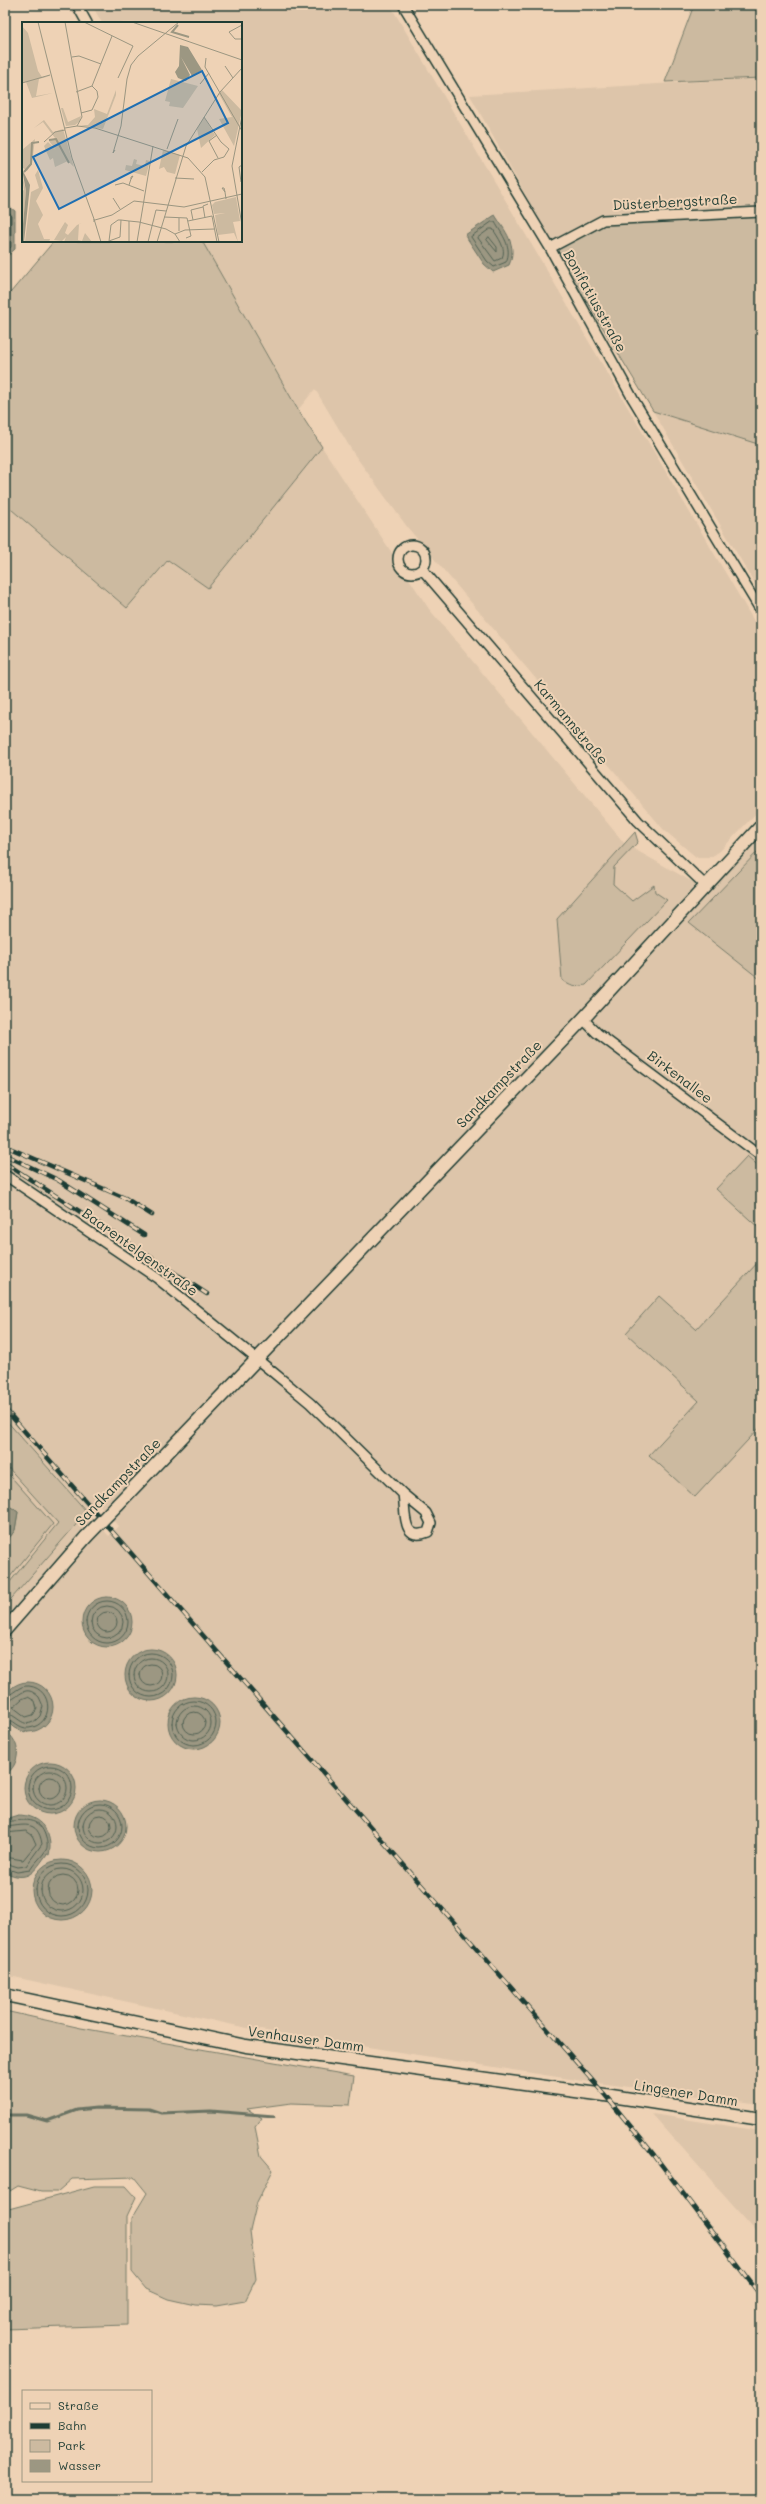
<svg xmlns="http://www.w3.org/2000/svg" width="766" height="2504" font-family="Mali,sans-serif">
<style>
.built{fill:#ddc5aa;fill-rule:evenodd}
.green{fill:#ccbaa0;stroke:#767c6a}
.water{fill:#9c9782;stroke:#6a7363}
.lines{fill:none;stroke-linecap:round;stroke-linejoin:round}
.shore{stroke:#516153;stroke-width:1}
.stream{stroke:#6a7363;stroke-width:3}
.street-casing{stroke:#1f3d34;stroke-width:12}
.secondary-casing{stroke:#1f3d34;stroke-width:15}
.street{stroke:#eed2b5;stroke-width:9}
.secondary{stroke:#eed2b5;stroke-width:12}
.rail-casing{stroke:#1f3d34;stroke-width:4.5}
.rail{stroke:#eed2b5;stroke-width:3;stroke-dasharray:9;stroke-linecap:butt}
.secondary-bridge-casing{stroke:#1f3d34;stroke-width:15;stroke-linecap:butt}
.secondary-bridge{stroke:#eed2b5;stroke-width:12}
.labels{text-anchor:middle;stroke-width:4;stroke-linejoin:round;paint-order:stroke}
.street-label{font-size:14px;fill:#1f3d34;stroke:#eed2b5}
.inset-river{fill:none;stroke:#9c9782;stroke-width:2}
.inset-road{fill:none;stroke:#9b9681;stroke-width:1}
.view{fill:#1f6fb2;fill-opacity:0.15;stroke:#1f6fb2;stroke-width:2}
.inset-edge{fill:none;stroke:#1f3d34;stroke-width:2}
</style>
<rect width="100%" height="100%" fill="#eed2b5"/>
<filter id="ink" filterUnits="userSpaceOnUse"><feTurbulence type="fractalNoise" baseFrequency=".025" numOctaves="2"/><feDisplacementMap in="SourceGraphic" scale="8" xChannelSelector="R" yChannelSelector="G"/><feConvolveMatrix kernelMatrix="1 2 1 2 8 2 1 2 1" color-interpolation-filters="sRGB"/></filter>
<g filter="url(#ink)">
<path class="built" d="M92 5H390L761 633V808L720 851 711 857H696L664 830 408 528 354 454 315 389 298 410 202 241H241V23H102Z
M761 78V216L556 250 470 95Z
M653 411 761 445V594Z
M322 447 429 609 625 844 709 891 761 837V2104L583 2081 247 2028 5 1975V1606L87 1512 5 1419V504L127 608 168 561 211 584ZM97 1502 118 1526 109 1536 87 1512Z
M5 1464 58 1523 5 1588Z
M652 2114 761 2131V2236Z"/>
<path class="green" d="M694 5H761V78L665 82Z
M761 216V445L653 411 556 250 604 224Z
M54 241H202L298 410 322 447 208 588 168 560 127 608 5 504V299Z
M635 832 638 842 614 867 613 884 632 901 654 885 655 892 667 900 586 985C575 988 571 987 562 980L557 919Z
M761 848V980L689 923Z
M747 1156 761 1168V1230L716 1189Z
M761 1259V1426L695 1497 649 1455 699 1401 626 1333 659 1296 696 1329Z
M5 1419 87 1512 5 1606V1588L58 1523 5 1464Z
M5 1470 53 1524 5 1583V1544L15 1530 18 1512 5 1503Z
M5 2011 81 2028 354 2076 350 2105 291 2103 247 2109 262 2118 255 2127 261 2156 273 2170 257 2202 250 2231 256 2279 245 2301 216 2306 195 2305 168 2299 146 2289 132 2272V2218L147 2193 134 2177 72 2179 57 2192H41L18 2186 5 2194Z
M94 2186H126L136 2197 127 2216V2325L5 2329V2210Z"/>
<path class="water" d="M11 208 15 211V249L5 258V209Z
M495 215C505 231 518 245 509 265L493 272 484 264 465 235Z
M5 1503 18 1512 15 1530 5 1544Z
M82 1622a25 25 0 1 1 50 0a25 25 0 1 1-50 0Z
M125 1675a26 26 0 1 1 52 0a26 26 0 1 1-52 0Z
M3 1707a25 25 0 1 1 50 0a25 25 0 1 1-50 0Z
M168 1723a26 26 0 1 1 52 0a26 26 0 1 1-52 0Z
M5 1731C22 1742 21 1764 5 1775Z
M24 1788a26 26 0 1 1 52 0a26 26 0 1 1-52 0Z
M74 1826a26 26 0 1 1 52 0a26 26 0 1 1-52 0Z
M18 1815C40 1815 54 1833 49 1855L47 1854C35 1870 29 1884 5 1872V1819Z
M32 1890a30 30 0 1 1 60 0a30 30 0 1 1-60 0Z"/>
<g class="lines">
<path class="shore" d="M5 212 11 214V247L5 253
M492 222H495C502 235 513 247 506 262L494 267 487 261 471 237Z
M490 229H493C498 238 507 248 502 258L495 261 478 238Z
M489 237 497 247V252L487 240Z
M86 1622a21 21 0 1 1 42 0a21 21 0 1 1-42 0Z
M91 1622a16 16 0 1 1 32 0a16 16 0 1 1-32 0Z
M97 1622a10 10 0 1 1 20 0a10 10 0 1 1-20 0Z
M129 1675a22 22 0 1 1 44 0a22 22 0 1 1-44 0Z
M134 1675a17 17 0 1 1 34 0a17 17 0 1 1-34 0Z
M140 1675a11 11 0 1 1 22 0a11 11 0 1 1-22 0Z
M5 1696C14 1695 18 1685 29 1686 54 1689 54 1725 29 1728 18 1729 14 1719 5 1718
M28 1697 35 1701 37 1709 33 1715 26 1717 13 1707 22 1699Z
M172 1723a22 22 0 1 1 44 0a22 22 0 1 1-44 0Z
M5 1701C19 1701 23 1681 39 1697L43 1706 40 1716C24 1734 19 1714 5 1713
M177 1723a17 17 0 1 1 34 0a17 17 0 1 1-34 0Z
M183 1723a11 11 0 1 1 22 0a11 11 0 1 1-22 0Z
M28 1788a22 22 0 1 1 44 0a22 22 0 1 1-44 0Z
M33 1788a17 17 0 1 1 34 0a17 17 0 1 1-34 0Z
M39 1788a11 11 0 1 1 22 0a11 11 0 1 1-22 0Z
M78 1826a22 22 0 1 1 44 0a22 22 0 1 1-44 0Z
M83 1826a17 17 0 1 1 34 0a17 17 0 1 1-34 0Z
M89 1826a11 11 0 1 1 22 0a11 11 0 1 1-22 0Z
M5 1822C22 1820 40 1815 46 1838 47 1841 48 1847 46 1850 42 1857 34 1863 30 1870L17 1872 5 1868
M5 1827C22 1826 38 1818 42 1844L26 1866 18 1867 5 1863
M5 1833 26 1831 32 1835 36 1844 23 1860 5 1857
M36 1890a26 26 0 1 1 52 0a26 26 0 1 1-52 0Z
M41 1890a21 21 0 1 1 42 0a21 21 0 1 1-42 0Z
M48 1890a15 15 0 1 1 30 0a15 15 0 1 1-30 0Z"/>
<path class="stream" d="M5 2115H26L47 2121 77 2110 96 2108 149 2109 161 2113 211 2111 274 2116"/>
<defs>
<path id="street" d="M77 5 87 23
M403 5 550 248 633 399 761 611
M550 248 603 220 761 212
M398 559a14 14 0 1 1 28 0a14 14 0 1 1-28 0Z
M422 569 638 821 706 886
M583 1019 597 1033 761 1156
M5 1175 157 1278 274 1373 310 1403 403 1494 426 1513 431 1523 428 1532C401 1543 406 1511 403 1494"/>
<path id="secondary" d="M118 1504 583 1019 761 826
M5 1630 86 1537
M5 1995 246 2046 605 2095 761 2119"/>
</defs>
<use href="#street" class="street-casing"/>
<use href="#secondary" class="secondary-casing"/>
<use href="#street" class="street"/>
<use href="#secondary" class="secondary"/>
<defs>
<path id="rail" d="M5 1146 125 1198 152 1215
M5 1155 58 1180 144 1235
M5 1163 207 1294
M5 1409 605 2095 654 2155 761 2296"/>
</defs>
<use href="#rail" class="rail-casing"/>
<use href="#rail" class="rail"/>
<defs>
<path id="secondary-bridge" d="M86 1537 118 1504"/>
</defs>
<use href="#secondary-bridge" class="secondary-bridge-casing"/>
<use href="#secondary-bridge" class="secondary-bridge"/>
</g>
</g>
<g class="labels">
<g class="street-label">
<text transform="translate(675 202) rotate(-3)" y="5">Düsterbergstraße</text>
<text transform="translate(595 301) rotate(61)" y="5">Bonifatiusstraße</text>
<text transform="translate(571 722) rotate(50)" y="5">Karmannstraße</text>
<text transform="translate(680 1077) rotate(37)" y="5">Birkenallee</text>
<text transform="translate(499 1084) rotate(-46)" y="5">Sandkampstraße</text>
<text transform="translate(140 1252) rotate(36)" y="5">Baarentelgenstraße</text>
<text transform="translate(118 1482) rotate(-46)" y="5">Sandkampstraße</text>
<text transform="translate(306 2039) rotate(8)" y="5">Venhauser Damm</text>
<text transform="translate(686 2093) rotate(9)" y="5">Lingener Damm</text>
</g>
</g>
<g transform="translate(22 22)">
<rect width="220" height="220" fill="#eed2b5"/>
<path d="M0 4 6 11 16 49 20 55 28 54 17 57 14 74 31 71 10 76 4 60 0 61ZM149 57 176 64 161 86 147 84 148 80 143 79ZM94 68V73L81 107 57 103H66L73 95 72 87 85 92ZM200 68 220 89 212 124 197 97 210 95 197 72ZM39 86H41L46 100 59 94 58 99 53 103 44 104ZM182 95 193 113 179 126 175 107ZM22 98 31 110 41 107 52 145 46 139 33 145 31 136 28 138 22 124 26 120 34 128 27 119 33 116 21 100 12 106ZM13 117 10 141 5 149 0 145V128ZM141 128 158 133 153 152 145 150 142 145 137 147ZM112 137 115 138 114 142 123 144 124 138 128 139 124 154 103 148 104 143 110 144ZM16 148 21 166 14 179 21 193 16 202 22 217H28L27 220H3L9 170 17 166 13 153ZM0 153 4 169 0 213V169L2 168ZM214 175 218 199 211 200 216 220 212 211 196 213 193 193 203 191 192 192 190 183 193 180ZM43 200 46 203 43 211 46 213 55 203 60 201 57 202 56 218 60 219 63 211 70 220H42L44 215 40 219 32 218Z" fill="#ccbaa0"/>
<path d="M158 23 166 25 180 48 170 54 159 35 168 53 164 59 156 56 153 50 157 44ZM0 147 8 163 2 220H0V213L4 169Z" fill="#9c9782"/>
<path class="inset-river" d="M156 3 150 10 167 15M27 118 34 117 47 141M2 150 9 142 10 121 17 120"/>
<path class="inset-road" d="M16 0 50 136 72 197M43 0 60 95 55 104M62 0 111 24 96 56M110 0 220 38M220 3 207 10 213 17H220M50 35 57 34 79 42M184 36 183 45 220 109M203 44 211 56M0 61 28 53M178 62 187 51M54 70 70 64 90 14M59 91 70 88 76 75 75 69 70 64M220 94 210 144 220 203M43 106 55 104 73 106 166 136 183 155 197 220M195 113 187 119 196 136M22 120 33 110 43 108M145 127 156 97M93 128 91 131 99 104 105 57 109 43 116 34 157 0M180 150 192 138 202 135 207 127 199 120 182 95M153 156 172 157M219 160 217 145 220 143M93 163 101 161 122 169M107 163 109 157V155L111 154 109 157M203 170 200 166H202L203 170 204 177M91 176 98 187M142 195 165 196 169 214 164 216M157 196V209M183 196 181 184 186 182M73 198 90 193 112 179 162 185 220 172M99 198 98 215 87 219 89 203 96 198H99L107 199 117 200 144 207 153 212 158 220M171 198 169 188 181 185M166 199 190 194 195 220M72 200V197L79 220M153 212 163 208 192 207M107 220V199M115 220 131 124M126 220 134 188 144 189M135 220 164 124 198 70 220 46"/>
<path class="view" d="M180 49 206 101 37 187 11 135Z"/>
<rect width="220" height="220" class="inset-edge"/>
</g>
<rect width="766" height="2504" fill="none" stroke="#eed2b5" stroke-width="20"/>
<rect x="10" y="10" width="746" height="2484" fill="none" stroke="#1f3d34" stroke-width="1.5" filter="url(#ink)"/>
<rect x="22" y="2390" width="130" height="92" fill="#eed2b5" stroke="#9b9681"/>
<rect x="30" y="2403" width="20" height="6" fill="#eed2b5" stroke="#9b9681"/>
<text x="58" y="2410" font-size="12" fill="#1f3d34">Straße</text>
<rect x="30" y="2423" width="20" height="6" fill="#1f3d34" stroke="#9b9681"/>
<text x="58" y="2430" font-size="12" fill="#1f3d34">Bahn</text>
<rect x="30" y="2440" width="20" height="12" fill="#ccbaa0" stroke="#9b9681"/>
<text x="58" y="2450" font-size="12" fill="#1f3d34">Park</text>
<rect x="30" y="2460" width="20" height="12" fill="#9c9782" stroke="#9b9681"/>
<text x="58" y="2470" font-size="12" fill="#1f3d34">Wasser</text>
</svg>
